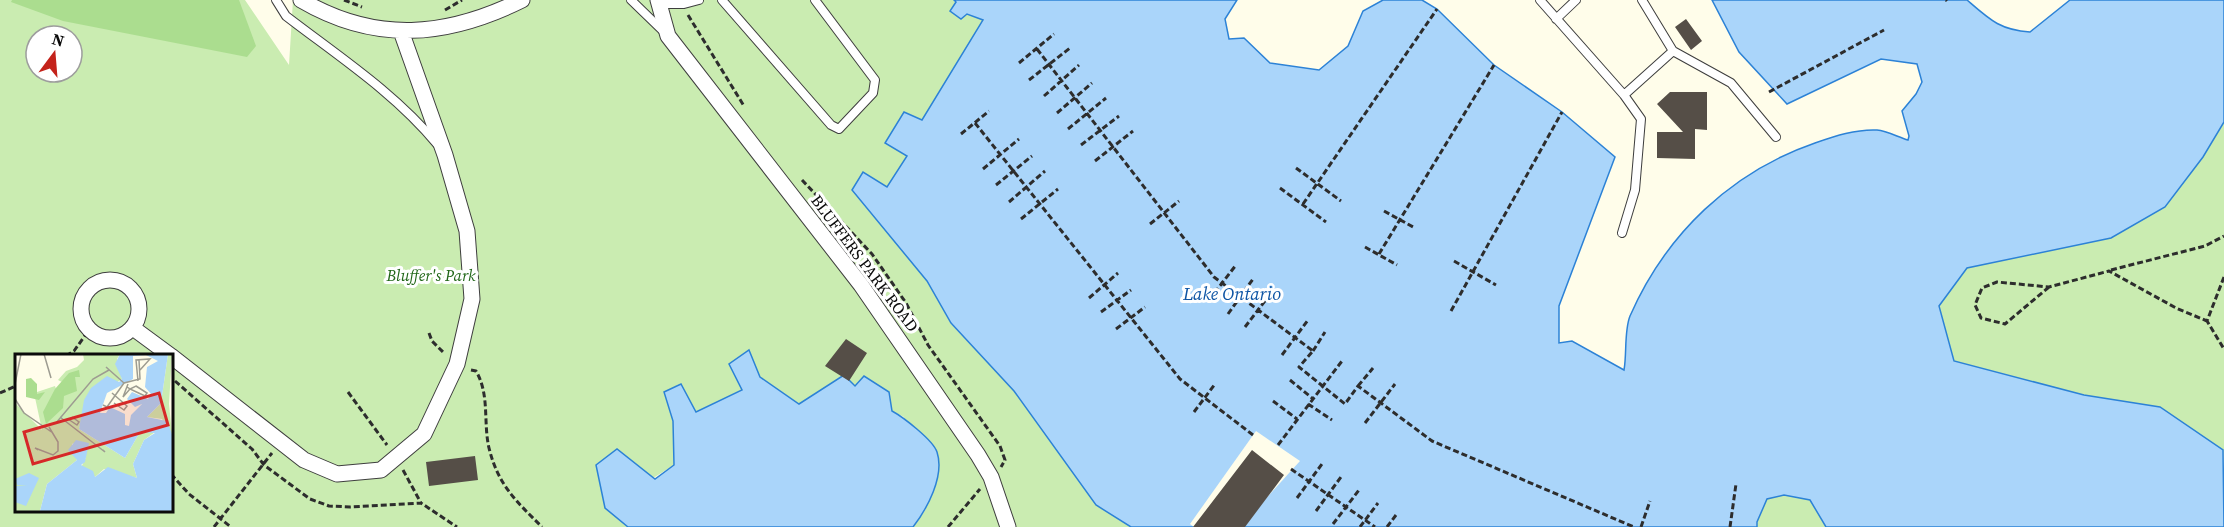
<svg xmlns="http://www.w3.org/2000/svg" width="2224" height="527" font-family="'Source Serif 4',serif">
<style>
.green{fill:#caecb1;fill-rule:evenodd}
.forest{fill:#abdd8f}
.water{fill:#aad5fa;stroke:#2c82d6;stroke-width:1.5}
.pier{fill:#fffdea}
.building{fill:#554e47}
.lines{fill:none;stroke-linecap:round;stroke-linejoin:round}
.service-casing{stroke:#3e3e3e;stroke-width:10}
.minor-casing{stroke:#3e3e3e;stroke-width:17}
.path{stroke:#2d2d2d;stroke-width:3;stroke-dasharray:6 3;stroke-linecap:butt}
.service{stroke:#fff;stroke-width:8}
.minor{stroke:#fff;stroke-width:15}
.labels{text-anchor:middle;stroke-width:6;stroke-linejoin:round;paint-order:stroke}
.street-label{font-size:16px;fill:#0b0b0b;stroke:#fff}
.park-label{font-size:16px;font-style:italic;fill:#216718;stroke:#fff}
.water-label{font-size:18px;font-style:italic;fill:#0d54a4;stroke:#fff}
.inset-road{fill:none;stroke:#9d9c91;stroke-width:1.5}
.view{fill:#d62828;fill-opacity:0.15;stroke:#d62828;stroke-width:3}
.inset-edge{fill:none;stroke:#0b0b0b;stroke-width:3}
</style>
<rect width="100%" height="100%" fill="#fffdea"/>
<path class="green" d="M0 0H245L289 65 293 0H954L962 18 967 14 984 19 922 121 885 143 907 156 887 187 852 190 927 281 951 324 1014 391 1096 505 1131 527H913L926 509 904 417 892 411 864 376 855 387 844 375 799 404 760 377 729 364 742 390 696 412 664 392 673 421 674 465 605 508 628 527H0ZM36 36H72V72H36ZM16 356H171V510H16Z
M2224 122V463L2223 450 2160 407 2084 395 1954 361 1939 306 1967 268 2022 255 2203 157Z
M1784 495 1810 500 1826 527H1757V522L1767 499Z"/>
<path class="forest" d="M12 0H239L256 46 247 57 63 21 11 2Z"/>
<path class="water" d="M954 0H1237L1225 19 1229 39 1244 38 1270 63 1319 70 1348 46 1363 11 1383 0H1422L1437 9 1494 65 1562 112 1615 157 1559 306V343L1572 341 1624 370C1627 354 1624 331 1630 316 1666 234 1731 172 1815 143 1835 136 1856 129 1877 130 1887 131 1898 137 1908 140L1909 136 1902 111 1916 94 1922 82 1917 64 1881 59 1787 104 1739 52 1712 0H1967C1990 20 2000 30 2030 32L2070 0H2224V122L2203 157 2165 207 2111 238 1967 268 1939 306 1954 361 2084 395 2160 407 2223 450 2224 527H1826L1810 500 1784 495 1767 499 1757 522V527H1131L1096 505 1014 391 951 323 927 281 852 190 863 172 887 187 907 156 885 143 904 112 922 120 983 20 967 14 961 19 950 11 956 2Z
M749 350 760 377 799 404 844 375 855 386 864 376 889 392 892 411C903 417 933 440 937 452 945 476 927 509 913 527H628L605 508 596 465 617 449 655 479 674 465 673 421 664 392 681 384 696 412 742 390 729 364Z"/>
<path class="pier" d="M1256 431 1300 461 1240 527H1194L1190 524Z"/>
<path class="building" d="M1686 19 1702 41 1691 50 1675 27Z
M1670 92H1707V130L1695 129V159L1657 158V132H1683L1657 104Z
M846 339 867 353 849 381 825 366Z
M1252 450 1284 475 1245 527H1193Z
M475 456 478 480 429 486 426 462Z"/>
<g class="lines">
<defs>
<path id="service" d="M276 0 286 16C338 56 395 93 437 144
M631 0 662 30
M722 0 831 125 839 129 873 93 875 80 815 0
M1540 0 1624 95 1673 51 1642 0
M658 4H684L699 0
M1556 19 1576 0
M1673 51 1731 83 1776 137
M1622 233 1635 190 1641 119 1624 95"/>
<path id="minor" d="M301 0C376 44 447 37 522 0
M658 0 668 36 861 285 978 455 991 477 1008 527
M81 309a29 29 0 1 1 58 0a29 29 0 1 1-58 0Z
M133 328 171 356
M171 356 304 460 337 474 381 470 424 434 457 364 472 299 467 231 445 155 401 31"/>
</defs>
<use href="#service" class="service-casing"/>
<use href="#minor" class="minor-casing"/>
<path class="path" d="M344 0 362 7
M1946 0 1947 1
M445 10 462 0
M688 15 744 106
M1037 49 1214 277 1313 351 1299 367 1345 404 1358 386 1432 441 1634 527
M1019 63 1054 34
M1029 80 1070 48
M1769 92 1884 30
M1044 96 1079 65
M1057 113 1092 83
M975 123 1180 379 1253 435
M1068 129 1106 98
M961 134 989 111
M1081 145 1119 116
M1095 161 1133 131
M1296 168 1341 201
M983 169 1019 139
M802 180 872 254 906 303 928 345 1000 446 1005 460 1001 467
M996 185 1032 156
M1280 188 1326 222
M1009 202 1045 171
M1303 204 1437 9
M1384 211 1415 228
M1021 219 1058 189
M1150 224 1179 201
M1365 247 1397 265
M1379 254 1494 65
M1454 261 1496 285
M2111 270 2205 246 2224 236
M2224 277 2207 321 2224 349
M2049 287 2005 324 1981 318 1975 305 1982 288 1997 282 2049 287 2109 271 2176 308 2207 321
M1089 298 1118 273
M1209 300 1236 265
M1451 311 1562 112
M1101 312 1131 290
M1228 314 1253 279
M1245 327 1271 293
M1116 329 1145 307
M429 333 432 341 444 353
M1313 351 1325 332
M1282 355 1308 320
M66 356 74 351 89 330
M471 370 476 371C490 395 483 422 489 448 498 485 516 501 542 527
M1290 380 1312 398
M175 381 252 449 264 465 310 499 329 506 350 507 421 503 457 527
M1358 386 1373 368
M348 392 387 445
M0 393 16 386
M1273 401 1297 419
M1308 404 1332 420
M1194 412 1215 384
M1365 423 1395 384
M1278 445 1342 361
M1291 469 1375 527
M403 470 421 503
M171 474 189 494 231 527
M1297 498 1322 464
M1316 511 1341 477
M1333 524 1359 490
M214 527 272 453
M948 527 980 489
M1360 527 1378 503
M1387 527 1396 515
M1641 527 1650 501
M1730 527 1736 484"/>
<use href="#service" class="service"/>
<use href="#minor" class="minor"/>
</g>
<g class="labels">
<g class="street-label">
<text transform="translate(865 263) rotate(53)" y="6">BLUFFERS PARK ROAD</text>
</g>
<g class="park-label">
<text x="431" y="281">Bluffer's Park</text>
</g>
<g class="water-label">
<text x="1232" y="300">Lake Ontario</text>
</g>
</g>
<g transform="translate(15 354)">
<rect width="158" height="158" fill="#fffdea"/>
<path d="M68 0H105L102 5 107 25 71 49 64 75 110 104 125 78H140L129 86 118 110 122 124 89 115 80 123 66 114 71 103 62 88 57 90 62 106 32 130 25 157H0V49L27 76 19 39 40 32 42 38 49 29 43 26 51 17 62 13 69 6ZM153 0H157L154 50 157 80 147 65 132 63 146 49Z" fill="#caecb1"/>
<path d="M64 16 65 23H60L62 37 49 42 48 54 31 70 28 58 40 35 54 19ZM16 24 22 30V40L30 38 24 46 11 43V25Z" fill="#abdd8f"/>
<path d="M105 0H153L146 49 132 63 152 67 157 80V157H25L32 130 62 106 53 96 61 86 74 89 70 108 66 111 78 117 80 123 93 113 122 124 118 110 129 86 140 79 125 78 110 104 64 75 69 46 76 34 92 22 104 28 107 25 100 10ZM131 1 143 7 132 13 130 33 136 40 133 45 117 38 112 45 120 53 127 50 116 61 114 72 110 71V60L95 53 91 59H85L92 39 118 25V2ZM14 119 24 124 11 152 0 148V132H12L2 131 0 125Z" fill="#aad5fa" fill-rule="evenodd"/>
<path class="inset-road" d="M29 0 36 24M91 13 109 29M123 27 121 6 135 5 125 16M0 30 6 0M121 32 132 39 130 42 115 35ZM112 33 115 35 108 43 113 30M97 39 112 52 109 56 99 49M0 45 9 59 38 79M88 51 92 53 109 29 125 25 124 6M45 63 90 98 88 96M53 65 62 71 64 68 57 63M41 69 78 25 94 16M23 96 20 94 38 101 43 97V88L34 73"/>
<path class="view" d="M144 39 153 71 18 110 9 78Z"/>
<rect width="158" height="158" class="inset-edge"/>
</g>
<g transform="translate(54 54) rotate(16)"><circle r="28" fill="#ffffff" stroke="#9d9d9d" stroke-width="1.5"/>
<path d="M0-4.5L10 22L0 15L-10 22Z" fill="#c4231b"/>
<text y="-9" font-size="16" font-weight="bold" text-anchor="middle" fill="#0b0b0b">N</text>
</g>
</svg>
